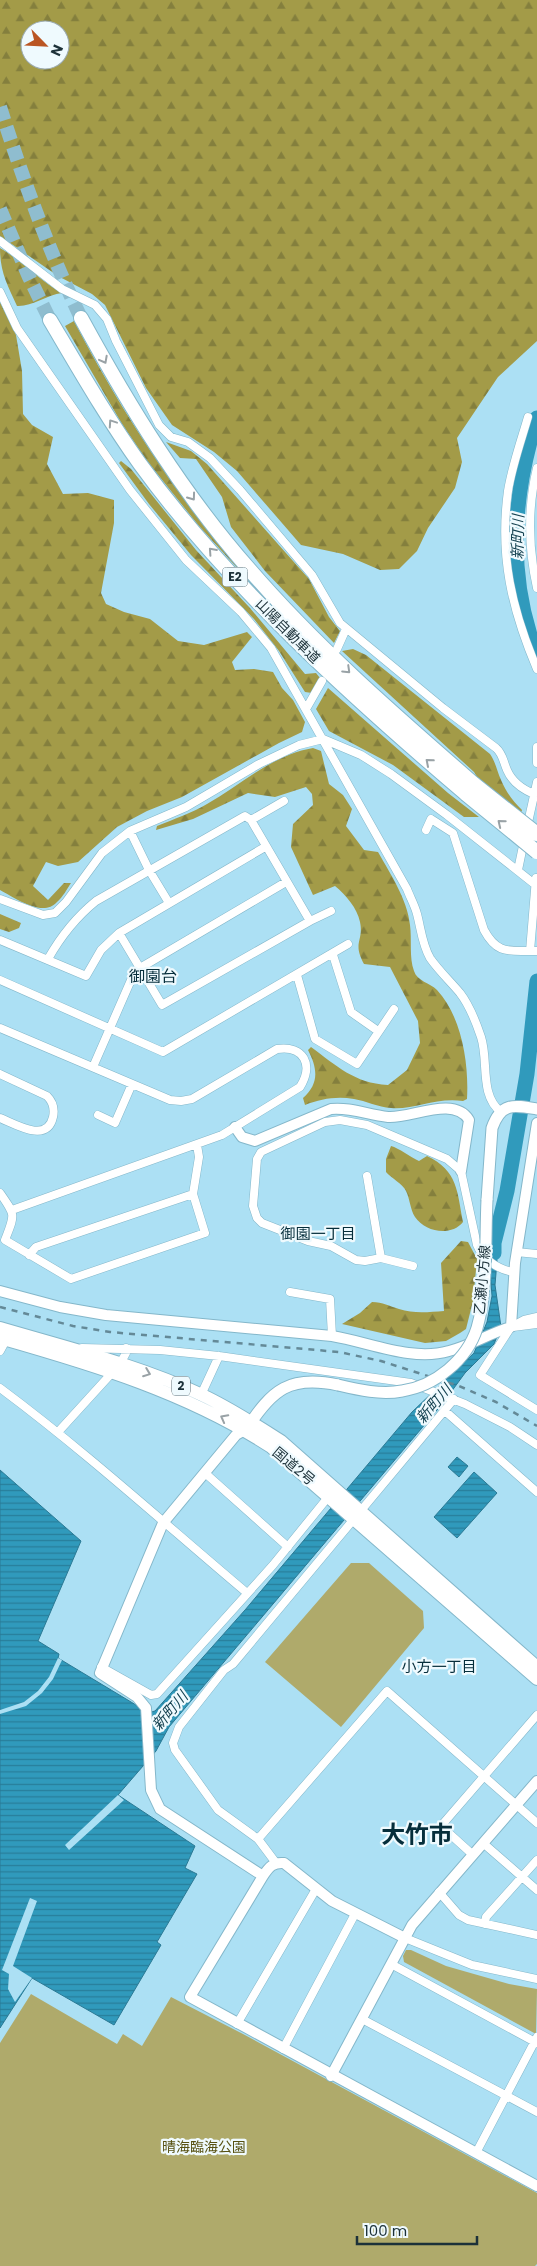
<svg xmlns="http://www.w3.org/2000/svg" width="537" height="2266" font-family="Poppins,'Noto Sans JP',sans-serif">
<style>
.forest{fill:url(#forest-firs);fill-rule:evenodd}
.park{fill:#afaa6b}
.water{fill:url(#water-rules);stroke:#2a7a95}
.pier{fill:#ace0f4}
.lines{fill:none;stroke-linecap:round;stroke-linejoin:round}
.river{stroke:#309abc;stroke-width:15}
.motorway-tunnel{stroke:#8fbdcf;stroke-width:14;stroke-dasharray:14 7;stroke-linecap:butt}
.minor-casing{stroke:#84b7ca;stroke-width:9}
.tertiary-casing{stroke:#84b7ca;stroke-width:12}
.secondary-casing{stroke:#84b7ca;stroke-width:13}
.trunk-casing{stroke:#84b7ca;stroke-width:14}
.motorway-casing{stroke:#84b7ca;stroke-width:16}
.minor{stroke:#fff;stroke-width:8}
.tertiary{stroke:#fff;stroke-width:10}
.secondary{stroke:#fff;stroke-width:11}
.trunk{stroke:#fff;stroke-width:12}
.motorway{stroke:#fff;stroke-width:14}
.rail{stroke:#648997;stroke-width:2.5;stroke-dasharray:6 6;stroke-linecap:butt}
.secondary-bridge-casing{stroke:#84b7ca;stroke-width:13;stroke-linecap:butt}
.motorway-bridge-casing{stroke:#84b7ca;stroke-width:16;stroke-linecap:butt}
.secondary-bridge{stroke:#fff;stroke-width:11}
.motorway-bridge{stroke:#fff;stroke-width:14}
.oneway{stroke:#99a2a6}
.labels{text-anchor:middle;stroke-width:4.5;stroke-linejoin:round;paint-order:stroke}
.shield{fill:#effafe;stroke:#5b6d74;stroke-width:1}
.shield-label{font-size:12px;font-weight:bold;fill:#1c3139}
.street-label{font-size:14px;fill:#1c3139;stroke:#effafe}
.park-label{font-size:14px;fill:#585213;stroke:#effafe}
.water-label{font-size:15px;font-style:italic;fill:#154251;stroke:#effafe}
.neighbourhood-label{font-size:15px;fill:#062e3b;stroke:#effafe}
.quarter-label{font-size:16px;fill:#062e3b;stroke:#effafe}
.town-label{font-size:24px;font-weight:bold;fill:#062e3b;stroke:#effafe}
</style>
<defs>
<pattern id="forest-firs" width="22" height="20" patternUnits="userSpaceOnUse" patternTransform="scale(1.25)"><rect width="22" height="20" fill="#a39b48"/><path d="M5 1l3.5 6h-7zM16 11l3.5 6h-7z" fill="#847f3d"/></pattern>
<pattern id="water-rules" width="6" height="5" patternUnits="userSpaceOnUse" patternTransform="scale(1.25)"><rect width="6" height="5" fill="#309abc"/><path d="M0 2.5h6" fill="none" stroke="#287e9a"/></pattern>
</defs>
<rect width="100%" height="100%" fill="#ace0f4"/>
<path class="forest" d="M0 0H537V341L498 377 457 438 462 462 455 488 428 528 417 551 399 569 380 570 343 554 301 545 237 471 214 452 172 425 146 388 105 305 92 294 58 276 0 236ZM30 30H60V60H30Z
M0 248C22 261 39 280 62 293 47 295 31 307 17 306 7 284 0 272 0 248Z
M0 302 16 335 22 371 23 414 32 425 53 437 47 464 63 494 88 493 114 500V523L101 593 106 604 124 612 150 619 178 641 204 645 247 632 252 637 232 662 235 670 254 669 273 672 282 688 293 700 305 722 302 732 279 743 182 797 147 811 117 827 78 862 58 866 46 862 33 886 48 900 64 883H71C67 889 63 897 57 902 43 918 15 898 0 890Z
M74 321C105 380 138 436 178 489 204 523 232 556 259 590L258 591 199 526 147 461 122 424 65 326Z
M166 442 191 451 207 464 309 579 329 617 340 631 334 643 265 571 231 527 222 497 196 459 180 458Z
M121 461 131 469 196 550 250 608 305 674 316 673 320 678 312 693 305 692 279 651 254 619 191 555 149 504 119 463Z
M353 649 366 655 490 754C496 763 497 771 501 780 506 792 513 801 522 810L521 813 477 777 474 772 342 651Z
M328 688 448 793 479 817H464L393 765 329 731 316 709Z
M313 748 321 751 329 784 343 795 352 809 346 826 364 850 378 852C391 875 407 899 410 925 412 939 409 958 414 971 417 981 430 983 437 990 462 1017 469 1064 467 1099L463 1101C436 1097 414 1110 391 1108 378 1107 366 1101 354 1099 336 1096 321 1099 305 1105L303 1098C319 1084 318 1069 308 1050L311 1047C337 1066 354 1083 388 1085L407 1070 420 1043 418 1021 390 967 364 964C352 942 364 941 360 922 357 908 346 895 335 886L313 895 291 847 293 824 313 805 312 794 306 787 275 797 248 793 193 819 156 830 157 826C174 819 192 813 207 804 242 784 272 755 313 748Z
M0 914 21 923 19 928 9 932 0 929Z
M391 1146C399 1148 410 1157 419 1161L427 1156C458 1171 457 1191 463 1222 451 1237 425 1232 415 1217 410 1209 410 1199 406 1191 403 1184 391 1178 386 1172V1159Z
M461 1241 468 1242 477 1259 473 1301 466 1329 460 1333 446 1341 425 1343 342 1324 360 1313 372 1302C383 1302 389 1306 399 1309 414 1314 429 1312 444 1311L441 1263Z"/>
<path class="park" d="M351 1563H369L423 1611 424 1628 341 1727 265 1662Z
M406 1950H411L446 1966 509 1984 537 1989 536 2034 404 1962 403 1956Z
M31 1994 117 2044 123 2034 142 2046 171 1997 243 2034 537 2193V2264L535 2266H0V2043Z"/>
<path class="water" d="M496 1234 494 1249 497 1261 495 1285 501 1327 494 1344 465 1373 443 1403 169 1727 156 1751 118 1795 195 1846 185 1868 197 1874 157 1942 161 1945 114 2025 32 1978 0 2028V1470L81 1541 38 1641 59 1654 58 1658 136 1705 144 1714 155 1711 245 1610 412 1412 474 1353 487 1322 492 1296 490 1270 492 1244Z
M457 1457 468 1466 459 1477 448 1467Z
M474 1472 497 1493 457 1538 434 1517Z"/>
<path class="pier" d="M58 1658 62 1660 53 1679 42 1693 26 1706 0 1714V1710L24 1702 38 1691 49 1677Z
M118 1795 124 1800 69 1850 65 1845Z
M30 1898 37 1901 13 1966 32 1978 15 2002 8 1989 9 1974 2 1970Z"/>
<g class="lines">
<path class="river" d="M537 418C512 496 507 578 537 655
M494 1253V1243L507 1191 527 1074 537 981"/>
<path class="motorway-tunnel" d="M0 107C23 179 48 249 81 318
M0 209 29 277 50 320"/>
<defs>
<path id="minor" d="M0 241 62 289 95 305 107 319 116 341 159 425 171 437 188 442 210 458 240 490 312 575 340 623 443 708 496 748C503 754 503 761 507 770 512 782 522 789 534 794
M0 292 17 328 130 490 186 560 241 612 271 648 407 889C410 897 415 906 417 914 421 929 422 944 430 958 439 971 450 981 460 993 470 1006 476 1022 481 1037 489 1061 479 1095 501 1112
M528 417C521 441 512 466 508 491 499 556 512 610 537 669
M537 468C527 509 528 547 537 588
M337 649 346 629
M306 709 322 681
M537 747V763
M251 820 284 801
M527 827 537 782
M426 830 431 819 453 833 484 930C498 956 510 950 537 951
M130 831 149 870 169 903
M518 870 524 841
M0 899 43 915 55 913 66 902 102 853 130 831 186 807 259 764 299 745 323 739 361 755 391 774 447 815 537 886
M119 933 162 1005 310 921 331 911
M0 940 86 976 101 950 119 933 265 847
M530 951 536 878
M333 955 351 1012 378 1031
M48 959C61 936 75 918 96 901L245 816 251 820 310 921
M297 975 315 1039 357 1064 394 1009
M0 980 163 1052 348 944
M0 1028 170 1100 181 1101 192 1099 277 1049C304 1045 314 1065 300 1087L222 1135 12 1210
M93 1067 131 980 140 968 286 882
M0 1074 47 1096C53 1102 55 1108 53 1117 47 1144 15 1124 0 1118
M98 1115 115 1123 132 1084
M367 1176 381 1258 365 1261 356 1260 331 1246 308 1241 262 1223 257 1218 253 1206 257 1159 261 1152 325 1122 340 1120 367 1125 447 1159 461 1171 477 1245C483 1259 498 1270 514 1272
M0 1193C16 1216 15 1214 5 1240L71 1279 205 1233 193 1194 199 1157 197 1145
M516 1252 537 1254
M29 1255 36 1247 193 1194
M381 1258 413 1266
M290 1292 330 1299 332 1336
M537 1317 524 1320 511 1327 480 1375 537 1410
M513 1327 537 1324
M82 1348 160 1350 219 1356 411 1383 465 1404 510 1427 537 1445
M0 1351 6 1340
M0 1388C86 1452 165 1524 247 1593
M201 1395 219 1356
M445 1411 537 1492
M59 1431 120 1364 126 1353V1348
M205 1473 288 1547
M101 1667 151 1695 157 1694 273 1565 329 1496
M258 1839 387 1691 537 1823
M483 1843 537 1890
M472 1854 441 1826 537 1715
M276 1863 258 1839 218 1810 175 1750 173 1743 179 1727 224 1670 233 1664 454 1399
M439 1892 459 1915 468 1920 537 1935
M485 1924 486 1917 537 1860
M405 1938 472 1965 537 1979
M391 1964 537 2043
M362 2019 537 2112
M237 2024 316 1889
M283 2049 355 1914
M476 2153 537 2037"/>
<path id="tertiary" d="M235 1127 242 1137 255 1141 331 1109C351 1107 368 1115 388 1117 410 1119 454 1095 469 1120L461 1171
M0 1291 60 1307 106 1315 332 1336C369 1342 412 1362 449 1351 470 1346 490 1333 511 1327L515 1263 537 1123
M245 1430 236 1435 163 1523 100 1673 137 1697 146 1708 151 1790 160 1809 263 1876
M405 1938 332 1901 284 1863C273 1862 269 1867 263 1876L190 1997 537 2186
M331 2076 412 1925 537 1781"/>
<path id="secondary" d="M487 1200 492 1128C501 1102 514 1105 537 1109
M246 1430C272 1389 290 1375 338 1385"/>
<path id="trunk" d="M0 1328C68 1348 138 1365 202 1395 230 1408 256 1425 281 1441L537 1667
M0 1338C95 1365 188 1393 271 1447L537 1679"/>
<path id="motorway" d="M81 318C129 406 182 493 249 569 317 648 396 716 474 784
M50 320C79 369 107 418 140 464 228 585 352 697 466 794"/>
</defs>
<use href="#minor" class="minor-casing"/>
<use href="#tertiary" class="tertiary-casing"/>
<use href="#secondary" class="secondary-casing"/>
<use href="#trunk" class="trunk-casing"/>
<use href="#motorway" class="motorway-casing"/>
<use href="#minor" class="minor"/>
<use href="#tertiary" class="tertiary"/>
<use href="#secondary" class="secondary"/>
<use href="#trunk" class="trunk"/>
<use href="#motorway" class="motorway"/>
<path class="rail" d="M0 1307 73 1326 110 1332 339 1352 381 1361 459 1386 496 1402 537 1426"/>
<defs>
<path id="secondary-bridge" d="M338 1385C359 1390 381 1395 402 1391 435 1386 467 1360 477 1328 488 1290 485 1240 487 1200"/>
<path id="motorway-bridge" d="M474 784 537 834
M466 794 537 852"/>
</defs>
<use href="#secondary-bridge" class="secondary-bridge-casing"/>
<use href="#motorway-bridge" class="motorway-bridge-casing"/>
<use href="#secondary-bridge" class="secondary-bridge"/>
<use href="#motorway-bridge" class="motorway-bridge"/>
</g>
<defs><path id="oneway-chevron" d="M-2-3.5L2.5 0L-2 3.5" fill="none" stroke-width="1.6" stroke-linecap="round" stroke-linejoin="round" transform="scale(1.25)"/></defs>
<g class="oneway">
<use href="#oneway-chevron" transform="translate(104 360) rotate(62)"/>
<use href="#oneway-chevron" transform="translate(112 423) rotate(-124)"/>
<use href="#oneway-chevron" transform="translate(192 497) rotate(54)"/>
<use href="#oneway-chevron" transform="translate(212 551) rotate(-132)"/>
<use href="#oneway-chevron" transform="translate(347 670) rotate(44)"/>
<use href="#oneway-chevron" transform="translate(429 762) rotate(-139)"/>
<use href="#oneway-chevron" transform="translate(501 823) rotate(-141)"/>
<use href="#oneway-chevron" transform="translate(147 1373) rotate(21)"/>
<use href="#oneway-chevron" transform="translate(224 1418) rotate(-152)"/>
</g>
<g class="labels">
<g class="shield">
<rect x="222.5" y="567.5" width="25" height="19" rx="4"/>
<rect x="172" y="1376.5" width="18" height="19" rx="4"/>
</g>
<g class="shield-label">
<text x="235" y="581">E2</text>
<text x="181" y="1390">2</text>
</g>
<g class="street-label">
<text transform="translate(288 631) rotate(45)" y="5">山陽自動車道</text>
<text transform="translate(482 1280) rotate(-85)" y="5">乙瀬小方線</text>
<text transform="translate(294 1466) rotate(40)" y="5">国道2号</text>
</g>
<g class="park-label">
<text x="204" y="2152">晴海臨海公園</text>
</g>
<g class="water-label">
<text transform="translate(518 537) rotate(-89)" y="5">新町川</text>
<text transform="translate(434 1404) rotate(-49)" y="5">新町川</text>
<text transform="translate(170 1711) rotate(-49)" y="5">新町川</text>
</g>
<g class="neighbourhood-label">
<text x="318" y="1239">御園一丁目</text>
<text x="439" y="1672">小方一丁目</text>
</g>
<g class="quarter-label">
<text x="153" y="982">御園台</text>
</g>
<g class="town-label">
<text x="417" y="1843">大竹市</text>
</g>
</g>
<g transform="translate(45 45) rotate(114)"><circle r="24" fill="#effafe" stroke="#9baaaf"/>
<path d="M0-4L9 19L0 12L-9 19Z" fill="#ba5523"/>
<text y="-8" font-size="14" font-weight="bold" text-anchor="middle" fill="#1c3139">N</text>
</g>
<path d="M357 2236v8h120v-8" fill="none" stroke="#1c3139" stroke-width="2.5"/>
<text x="364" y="2236" font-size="15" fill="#1c3139" stroke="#effafe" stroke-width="4" paint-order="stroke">100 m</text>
</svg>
